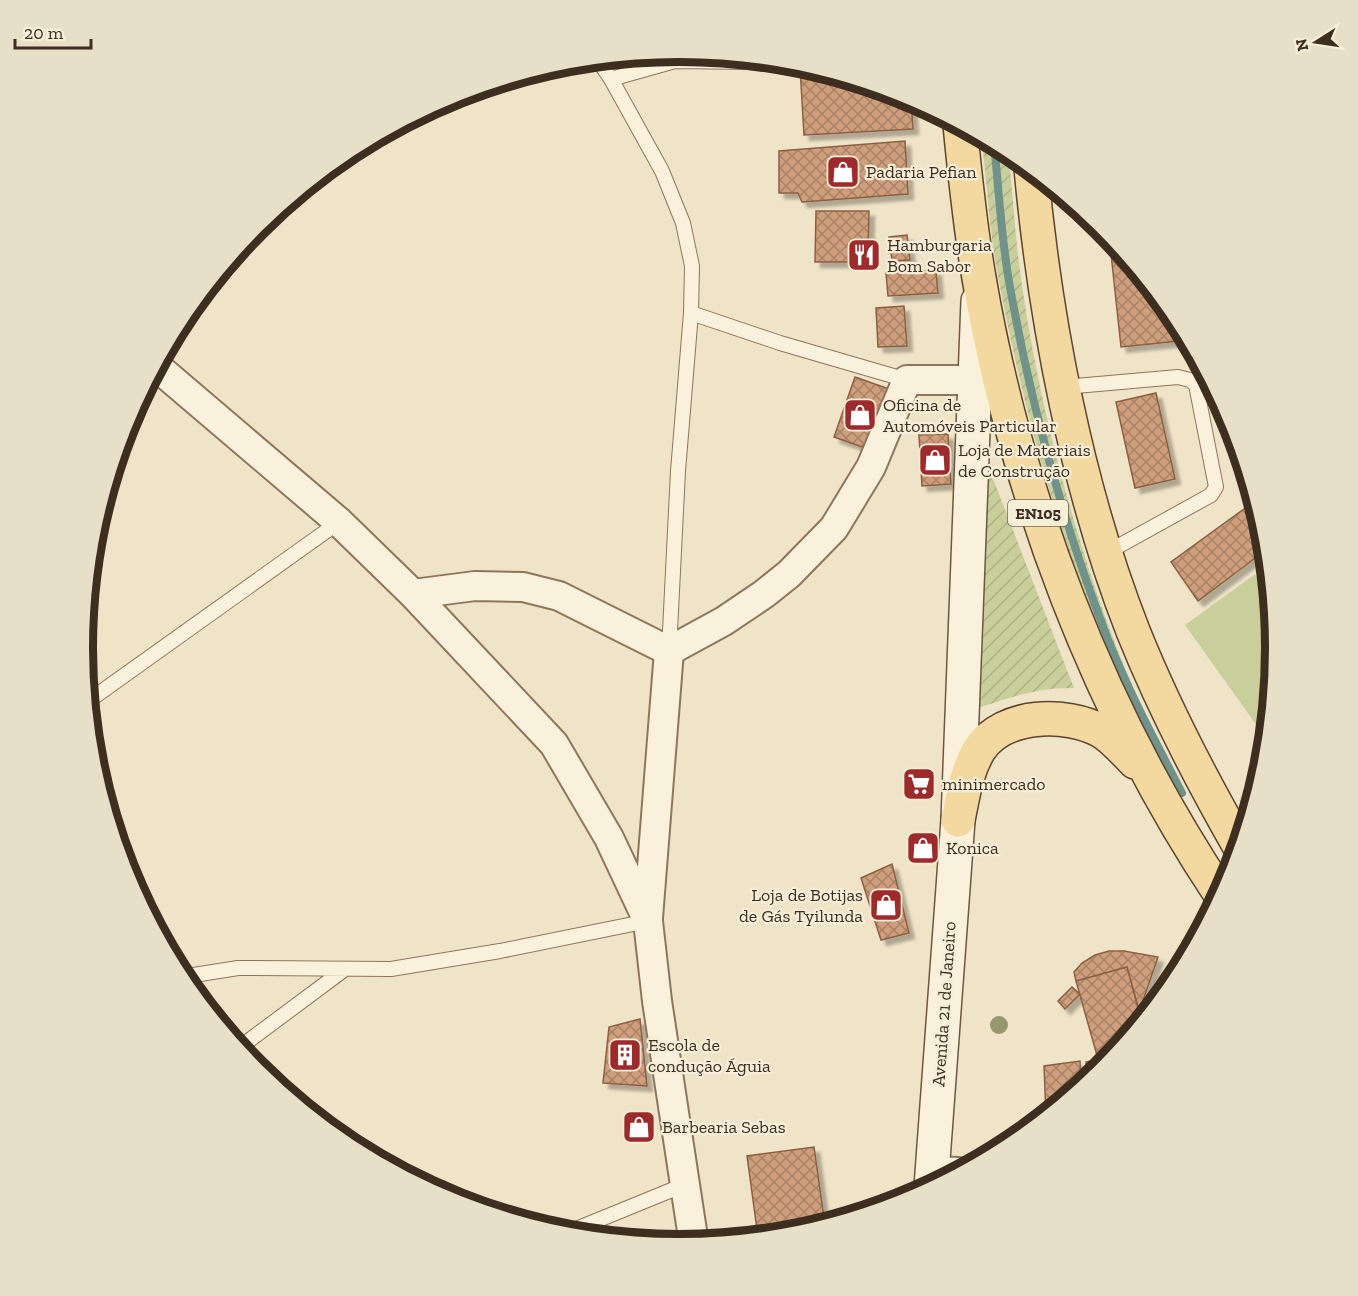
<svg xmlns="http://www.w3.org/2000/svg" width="1358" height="1296" font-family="'Zilla Slab',serif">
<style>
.grass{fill:#c9cf9b}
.garden{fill:url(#garden-furrows)}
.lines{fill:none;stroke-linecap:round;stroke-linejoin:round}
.stream{stroke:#6f938a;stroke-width:8}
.building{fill:url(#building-cross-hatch);stroke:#8d5f41;stroke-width:1.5;filter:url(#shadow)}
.service-casing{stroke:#8d765c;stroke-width:16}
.minor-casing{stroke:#8d765c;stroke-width:32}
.secondary-casing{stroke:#6f573f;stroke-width:36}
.primary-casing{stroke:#5b4430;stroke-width:36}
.path{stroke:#8d765c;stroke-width:4;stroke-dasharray:4.5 3;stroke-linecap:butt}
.service{stroke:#faf1dc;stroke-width:14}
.minor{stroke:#faf1dc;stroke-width:28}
.secondary{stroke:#faf1dc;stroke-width:33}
.primary{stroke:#f3d9a0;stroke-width:33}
.tree{fill:#96986f}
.labels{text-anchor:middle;stroke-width:4.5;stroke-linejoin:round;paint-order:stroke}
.shield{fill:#f7eed8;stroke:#756857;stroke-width:1.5}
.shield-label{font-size:16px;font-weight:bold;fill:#3d2e20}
.poi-label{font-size:18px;fill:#3d2e20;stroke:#f7eed8;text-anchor:start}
.street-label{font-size:18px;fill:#3d2e20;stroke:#f7eed8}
.rim{fill:none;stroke:#3d2e20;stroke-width:8}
</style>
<defs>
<pattern id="garden-furrows" width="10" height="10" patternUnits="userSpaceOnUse" patternTransform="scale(1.5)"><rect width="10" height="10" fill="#c9cf9b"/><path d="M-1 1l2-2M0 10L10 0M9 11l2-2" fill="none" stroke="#aeb285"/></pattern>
<pattern id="building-cross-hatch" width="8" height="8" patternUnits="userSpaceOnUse" patternTransform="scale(1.5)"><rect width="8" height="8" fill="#cf9f7d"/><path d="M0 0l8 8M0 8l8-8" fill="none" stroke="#a98266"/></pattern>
<filter id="shadow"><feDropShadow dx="5.5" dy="5.5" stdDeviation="1.5" flood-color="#0004"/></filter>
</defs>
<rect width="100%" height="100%" fill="#f0e4c8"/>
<path class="grass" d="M1255 574 1271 597 1276 648 1267 740 1185 625Z"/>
<path class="garden" d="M981 136 1008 150C1012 185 1014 220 1018 255 1033 380 1068 517 1112 635 1131 687 1159 742 1182 793 1157 758 1138 717 1120 678 1060 549 1023 410 997 271 989 227 987 181 981 136Z
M991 477 994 481 1074 688C1040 687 1007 698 975 709L986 481Z"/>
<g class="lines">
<path class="stream" d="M994 143C999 191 1001 239 1010 287 1031 406 1064 525 1107 637 1128 691 1156 742 1182 793"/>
</g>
<path class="building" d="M800 67H810L911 99 913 129 804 135Z
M905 141 908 194 802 202 798 193H779V151Z
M816 211H869L868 262H815Z
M907 235 910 260 892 261 889 237Z
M1123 253 1176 317 1188 340 1121 347 1111 254Z
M936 270 938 293 888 296 886 273Z
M904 306 907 346 878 347 876 308Z
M855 377 889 389 868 449 834 437Z
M1156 393 1175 479 1135 488 1116 402Z
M948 434 951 484 922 486 919 435Z
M1255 501 1265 532 1266 550 1198 601 1171 562Z
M892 864 909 933 881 940 861 878Z
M1109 951H1124L1158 957 1139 1012 1127 967 1076 981 1074 972 1082 963 1095 955Z
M1127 967 1142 1021 1101 1070 1086 1082V1062L1098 1059 1076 981Z
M1072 987 1080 994 1065 1009 1058 1001Z
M640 1019 647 1086 603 1083 609 1027Z
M1080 1061 1081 1087 1046 1115 1044 1066Z
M814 1147 825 1225 795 1234 758 1237 747 1156Z"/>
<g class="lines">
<defs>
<path id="service" d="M597 59 611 79 662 171 683 223 692 266 691 313 678 471 669 651
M611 79 675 61 752 62 761 59
M691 313 780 343 907 380
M1064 387 1178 377 1190 380 1196 385 1216 487 1211 495 1106 553
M87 702 339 522
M181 977 238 968 391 969 500 951 648 921
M239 1048 345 969
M564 1234 684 1185"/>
<path id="minor" d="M156 366 339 522 413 594 554 744 609 838 648 921 657 1001 694 1244
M413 594 475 586 523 587 559 596 669 651
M669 651 724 621 764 594 789 574 834 528 871 467 907 380H974
M648 918 669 651
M932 1171 959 1172"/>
<path id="secondary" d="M931 1187 958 820 978 301"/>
<path id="primary" d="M960 125C965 176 970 227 979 278 1016 495 1099 712 1221 895
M1031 168C1045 321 1077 488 1133 631 1163 706 1200 777 1240 847
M958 820C963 796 966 772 979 750 1003 713 1066 712 1101 731 1113 738 1125 752 1135 762"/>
</defs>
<use href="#service" class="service-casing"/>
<use href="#minor" class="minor-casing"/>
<use href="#secondary" class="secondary-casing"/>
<use href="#primary" class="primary-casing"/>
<path class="path" d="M1195 944 1191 938 1199 933 1200 934"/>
<use href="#service" class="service"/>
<use href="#minor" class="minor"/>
<use href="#secondary" class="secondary"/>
<use href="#primary" class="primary"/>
</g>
<circle class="tree" cx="999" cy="1025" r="9"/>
<defs>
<symbol id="shop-square" viewBox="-11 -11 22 22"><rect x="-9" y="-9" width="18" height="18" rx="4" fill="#9e2a2b" stroke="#f7eed8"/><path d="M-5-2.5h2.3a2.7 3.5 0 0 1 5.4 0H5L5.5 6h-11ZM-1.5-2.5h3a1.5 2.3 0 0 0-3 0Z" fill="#fff"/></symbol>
<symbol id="restaurant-square" viewBox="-11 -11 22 22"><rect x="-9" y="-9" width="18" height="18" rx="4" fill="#9e2a2b" stroke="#f7eed8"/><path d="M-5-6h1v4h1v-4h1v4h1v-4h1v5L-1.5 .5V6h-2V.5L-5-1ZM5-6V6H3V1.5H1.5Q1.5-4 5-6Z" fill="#fff"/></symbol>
<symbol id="supermarket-square" viewBox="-11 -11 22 22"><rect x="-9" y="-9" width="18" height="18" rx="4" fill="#9e2a2b" stroke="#f7eed8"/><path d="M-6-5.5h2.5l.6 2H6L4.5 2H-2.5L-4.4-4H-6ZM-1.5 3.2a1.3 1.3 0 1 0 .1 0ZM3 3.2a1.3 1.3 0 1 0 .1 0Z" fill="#fff"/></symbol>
<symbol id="building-square" viewBox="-11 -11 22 22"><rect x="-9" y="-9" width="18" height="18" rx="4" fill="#9e2a2b" stroke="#f7eed8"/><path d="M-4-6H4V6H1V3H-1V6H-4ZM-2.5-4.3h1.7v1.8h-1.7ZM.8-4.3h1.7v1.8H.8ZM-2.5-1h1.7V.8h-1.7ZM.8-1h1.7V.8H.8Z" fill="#fff"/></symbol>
</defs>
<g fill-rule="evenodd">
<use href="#shop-square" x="824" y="153" width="38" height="38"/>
<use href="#restaurant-square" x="845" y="236" width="38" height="38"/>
<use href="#shop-square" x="841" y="396" width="38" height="38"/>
<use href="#shop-square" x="916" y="441" width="38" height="38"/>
<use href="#supermarket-square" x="900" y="765" width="38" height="38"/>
<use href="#shop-square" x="904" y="829" width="38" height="38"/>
<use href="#shop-square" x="867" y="886" width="38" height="38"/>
<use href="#building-square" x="606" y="1036" width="38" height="38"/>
<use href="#shop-square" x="620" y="1108" width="38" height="38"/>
</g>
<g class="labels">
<rect class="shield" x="1008" y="500" width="60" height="26" rx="4.5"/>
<g class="shield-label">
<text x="1038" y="519">EN105</text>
</g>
<g class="poi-label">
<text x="866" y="178">Padaria Pefian</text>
<text x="887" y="251">Hamburgaria<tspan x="887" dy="21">Bom Sabor</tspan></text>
<text x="883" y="411">Oficina de<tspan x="883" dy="21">Automóveis Particular</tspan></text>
<text x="958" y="456">Loja de Materiais<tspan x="958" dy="21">de Construção</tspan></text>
<text x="942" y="790">minimercado</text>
<text x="946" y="854">Konica</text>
<text x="863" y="901" text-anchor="end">Loja de Botijas<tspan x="863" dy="21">de Gás Tyilunda</tspan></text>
<text x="648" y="1051">Escola de<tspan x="648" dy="21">condução Águia</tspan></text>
<text x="662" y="1133">Barbearia Sebas</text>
</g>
<g class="street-label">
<text transform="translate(944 1004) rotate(-86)" y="6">Avenida 21 de Janeiro</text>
</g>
</g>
<path d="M0 0H1358V1296H0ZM93 648a586 586 0 1 1 1172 0a586 586 0 1 1-1172 0Z" fill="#e8dfc9" fill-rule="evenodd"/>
<path class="rim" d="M93 648a586 586 0 1 1 1172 0a586 586 0 1 1-1172 0Z"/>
<g transform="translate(1316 42) rotate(258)" stroke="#f7eed8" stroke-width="4.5" paint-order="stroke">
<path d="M0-4.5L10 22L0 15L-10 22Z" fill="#3d2e20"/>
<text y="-9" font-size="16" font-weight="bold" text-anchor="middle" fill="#3d2e20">N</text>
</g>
<path d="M15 39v9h76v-9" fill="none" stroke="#3d2e20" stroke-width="3"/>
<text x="24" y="39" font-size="18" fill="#3d2e20" stroke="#f7eed8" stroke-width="4.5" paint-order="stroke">20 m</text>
</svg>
